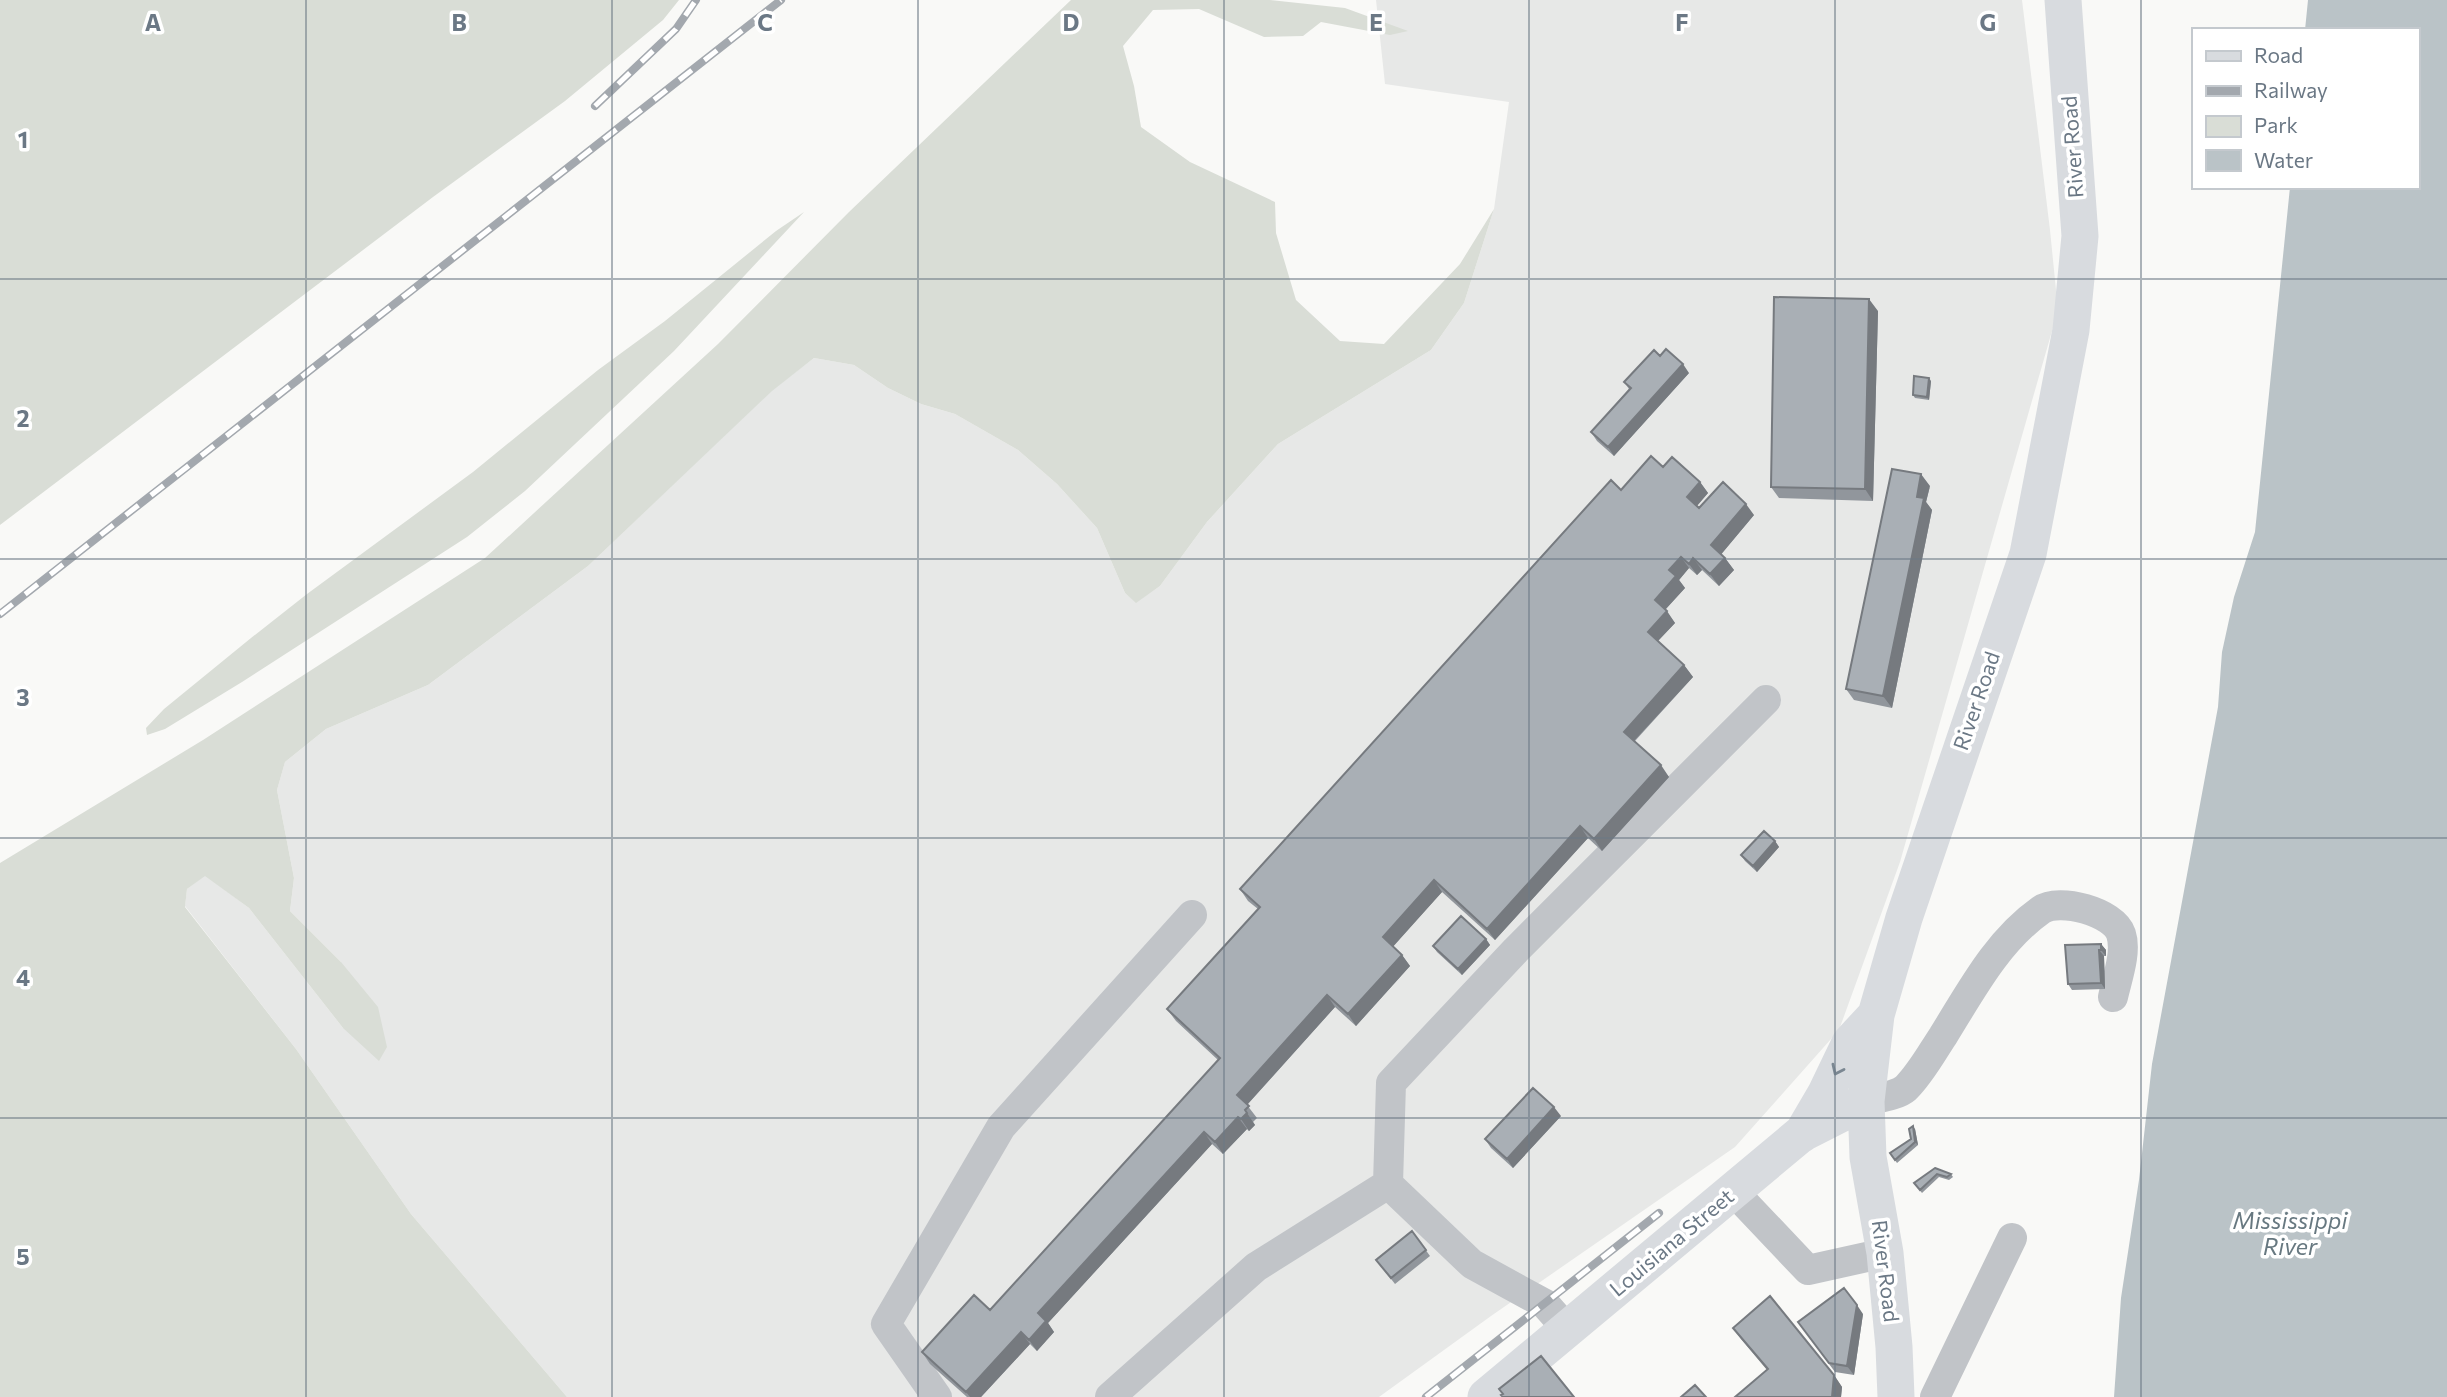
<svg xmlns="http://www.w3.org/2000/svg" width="2447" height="1397" font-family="Commissioner,sans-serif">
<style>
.built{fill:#e7e8e7}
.green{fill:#d9ddd6}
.water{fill:#bac3c7}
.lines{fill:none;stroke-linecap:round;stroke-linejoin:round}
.minor{stroke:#c1c4c8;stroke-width:30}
.major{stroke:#d8dbdf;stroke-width:37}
.rail-casing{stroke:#a3a8ae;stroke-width:8}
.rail{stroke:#fff;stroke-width:5;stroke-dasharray:16;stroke-linecap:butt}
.wall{fill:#91969c}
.shaded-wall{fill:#767a7f}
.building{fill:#a9afb5;stroke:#767a7f;stroke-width:2}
.oneway{stroke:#7b8792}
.grid{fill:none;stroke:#6b7885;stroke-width:2;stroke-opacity:0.55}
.labels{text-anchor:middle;stroke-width:7;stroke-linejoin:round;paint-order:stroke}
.street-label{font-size:21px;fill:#6b7885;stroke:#fff}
.water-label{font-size:23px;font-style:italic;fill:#677880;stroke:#fff}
.grid-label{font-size:23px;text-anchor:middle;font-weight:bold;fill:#6b7885;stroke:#fff;stroke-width:7;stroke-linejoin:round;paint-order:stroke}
</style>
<rect width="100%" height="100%" fill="#f9f9f7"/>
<path class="built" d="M1376 0H2022L2050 230 2058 310 1900 862 1839 1030 1735 1147 1491 1316 1379 1397H567L411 1214 296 1049 185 906 187 889 205 875 249 908 343 1028 341 962 290 911 294 878 277 790 285 762 326 729 428 685 588 566 772 390 814 358 854 365 888 388 921 404 955 414 1018 450 1057 484 1097 528 1125 593 1136 602 1160 586 1207 522 1278 444 1431 350 1464 303 1494 209 1509 102 1385 84Z"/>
<path class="green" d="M0 0H679L663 20 565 101 433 197 0 525Z
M1071 0H1270L1345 8 1408 31 1390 35 1321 22 1303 36 1264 37 1199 9 1153 10 1123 46 1134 86 1141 127 1190 162 1275 202 1276 233 1296 300 1340 341 1384 344 1460 264 1494 209 1464 303 1431 350 1278 444 1207 522 1160 586 1136 603 1125 593 1097 528 1057 484 1018 450 955 414 921 404 888 388 854 365 814 358 772 391 588 566 428 685 326 729 285 762 277 790 294 878 290 911 341 962 378 1007 387 1047 379 1061 343 1028 249 908 205 876 187 889 185 907 296 1049 411 1214 567 1397H0V863L203 740 485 558 718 344 849 212Z
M804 212 674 351 525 491 467 537 242 682 165 729 147 735 146 728 164 709 251 638 307 594 473 472 598 370 665 321 776 231Z"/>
<path class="water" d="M2308 0H2447V1397H2114L2121 1298 2139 1180 2152 1064 2218 707 2222 652 2234 597 2255 532 2290 187H2417V30H2305Z"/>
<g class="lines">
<path class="minor" d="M1866 1101C1877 1098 1897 1096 1906 1088 1921 1073 1931 1054 1943 1036 1971 991 1997 941 2041 910 2059 897 2114 912 2121 934 2127 952 2117 979 2113 997
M1388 1184 1391 1083 1516 950 1766 700
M1734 1192 1808 1270 1885 1253
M937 1397 886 1324 1001 1127 1192 915
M1110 1397 1256 1267 1388 1184 1472 1264 1545 1304 1568 1330
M1935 1397 2012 1238"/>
<path class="major" d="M1802 1134 1826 1093 1850 1043 1876 1015
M1486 1397 1801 1134 1866 1101
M1896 1397 1894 1347 1885 1253 1868 1157 1866 1101 1876 1015 1904 918 2028 554 2071 330 2080 236 2063 0"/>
<defs>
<path id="rail" d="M595 106 676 29 696 0
M0 614 781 0
M1426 1397 1659 1213"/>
</defs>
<use href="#rail" class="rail-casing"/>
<use href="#rail" class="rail"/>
</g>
<path class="wall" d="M1878 311 1873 501 1779 498 1771 487Z
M1689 373 1614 456 1597 441 1591 432 1629 389 1624 382Z
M1931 381 1929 400 1915 398 1913 395Z
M1663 467 1700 482 1708 493 1697 506 1699 508 1754 515 1721 554 1725 558 1734 570 1719 586 1702 570 1697 575 1689 568 1679 580 1685 588 1665 610 1675 623 1658 641 1684 665 1693 677 1635 741 1669 777 1602 851 1588 838 1495 940 1442 892 1393 946 1402 955 1410 966 1356 1026 1335 1007 1247 1105 1257 1118 1253 1122 1255 1125 1249 1131 1247 1129 1223 1154 1212 1144 1048 1323 1054 1332 1037 1351 1030 1344 981 1397H967L930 1364 922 1352 990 1310 1218 1060 1176 1021 1167 1009 1258 909 1248 901 1240 889 1621 490Z
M1930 486 1926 502 1932 510 1892 708 1854 700 1846 689Z
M1775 841 1779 847 1757 872 1745 861 1741 855Z
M1486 939 1490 945 1462 975 1437 952 1433 946Z
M2101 944 2106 950V956H2104L2105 989 2072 990 2068 984Z
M1561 1116 1513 1168 1491 1148 1485 1139Z
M1915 1129 1918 1145 1897 1163 1890 1153 1911 1139Z
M1935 1168 1951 1174 1953 1177 1949 1180 1939 1177 1922 1193 1914 1183Z
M1412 1231 1430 1256 1395 1284 1381 1266Z
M1863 1314 1854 1375 1835 1372 1798 1322Z
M1733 1328 1834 1375 1842 1387 1841 1397H1735L1767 1370 1741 1339Z"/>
<path class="shaded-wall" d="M1869 299 1878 311 1873 501 1865 489Z
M1683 364 1689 373 1614 456 1608 447Z
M1929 378 1931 381 1929 400 1927 397Z
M1921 474 1930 486 1926 502 1932 510 1892 708 1883 696 1917 497Z
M1700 482 1708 493 1695 508 1687 497Z
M1746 504 1754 515 1719 557 1711 545Z
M1681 557 1689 568 1679 580 1685 588 1663 612 1655 600 1669 570Z
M1693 558 1702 570 1697 575 1689 564Z
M1725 558 1734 570 1719 586 1710 574Z
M1667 611 1675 623 1656 643 1648 632Z
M1684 665 1693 677 1632 743 1624 732Z
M1661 765 1669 777 1602 851 1594 839Z
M1580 826 1588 838 1495 940 1487 929Z
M1775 841 1779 847 1757 872 1753 866Z
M1434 880 1442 892 1391 949 1383 937Z
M1486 939 1490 945 1462 975 1458 969Z
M2101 944 2106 950V956L2101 950Z
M2099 950 2104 956 2105 989 2101 983Z
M1402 955 1410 966 1356 1026 1348 1014Z
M1327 995 1335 1007 1245 1107 1237 1095Z
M1554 1107 1561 1116 1513 1168 1507 1159Z
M1247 1113 1255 1125 1249 1131 1241 1119Z
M1238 1117 1247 1129 1223 1154 1215 1142Z
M1913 1126 1915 1129 1918 1145 1915 1142Z
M1204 1132 1212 1144 1048 1323 1054 1332 1037 1351 1029 1340 1038 1313Z
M1857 1305 1863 1314 1854 1375 1847 1366Z
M1021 1332 1030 1344 981 1397H970L966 1392Z
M1834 1375 1842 1387 1841 1397H1832Z"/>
<path class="building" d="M1774 297 1869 299 1865 489 1771 487Z
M1666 349 1683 364 1608 447 1591 432 1631 388 1624 382 1654 350 1660 356Z
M1914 376 1929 378 1927 397 1913 395Z
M1651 456 1663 467 1672 457 1700 482 1687 497 1699 508 1723 482 1746 504 1711 545 1725 558 1710 574 1693 558 1689 564 1681 557 1669 570 1676 576 1655 600 1667 611 1648 632 1684 665 1624 732 1661 765 1594 839 1580 826 1487 929 1434 880 1383 937 1402 955 1348 1014 1327 995 1237 1095 1249 1106 1245 1110 1247 1113 1241 1119 1238 1117 1215 1142 1204 1132 1038 1313 1046 1321 1029 1340 1021 1332 966 1392 922 1352 974 1295 990 1310 1220 1058 1167 1009 1260 907 1240 889 1611 480 1621 490Z
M1892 469 1921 474 1917 497 1924 498 1883 696 1846 689Z
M1764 831 1775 841 1753 866 1741 855Z
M1461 916 1486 939 1458 969 1433 946Z
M2101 944V950H2099L2101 983 2068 984 2065 945Z
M1533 1088 1554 1107 1507 1159 1485 1139Z
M1913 1126 1915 1142 1895 1160 1890 1153 1911 1139 1909 1129Z
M1935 1168 1951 1174 1947 1177 1937 1174 1920 1190 1914 1183Z
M1412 1231 1426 1250 1391 1278 1376 1260Z
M1844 1288 1857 1305 1847 1366 1829 1363 1798 1322Z
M1770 1296 1834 1375 1832 1397H1735L1768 1369 1733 1328Z
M1541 1356 1574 1397H1503L1501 1395 1503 1394 1499 1389Z
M1695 1385 1706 1397H1681Z"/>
<defs><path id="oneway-chevron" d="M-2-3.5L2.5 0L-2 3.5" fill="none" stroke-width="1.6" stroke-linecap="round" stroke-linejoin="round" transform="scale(1.75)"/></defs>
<use class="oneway" href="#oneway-chevron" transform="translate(1837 1070) rotate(115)"/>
<path class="grid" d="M306 0V1397M612 0V1397M918 0V1397M1224 0V1397M1529 0V1397M1835 0V1397M2141 0V1397M0 279H2447M0 559H2447M0 838H2447M0 1118H2447"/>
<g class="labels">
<g class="street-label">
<text transform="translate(2073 147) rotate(-94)" y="7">River Road</text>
<text transform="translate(1977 701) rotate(-71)" y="7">River Road</text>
<text transform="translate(1672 1243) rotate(-40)" y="7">Louisiana Street</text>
<text transform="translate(1885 1271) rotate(83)" y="7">River Road</text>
</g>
<g class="water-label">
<text x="2290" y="1229">Mississippi<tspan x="2290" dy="26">River</tspan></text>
</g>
</g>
<g class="grid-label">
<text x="153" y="31">A</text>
<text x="459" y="31">B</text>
<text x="765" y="31">C</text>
<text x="1071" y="31">D</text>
<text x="1376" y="31">E</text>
<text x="1682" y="31">F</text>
<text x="1988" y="31">G</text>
<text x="23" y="148">1</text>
<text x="23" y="427">2</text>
<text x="23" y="706">3</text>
<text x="23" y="986">4</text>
<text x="23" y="1265">5</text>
</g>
<rect x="2192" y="28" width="228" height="161" fill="#ffffff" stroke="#c4c9ce" stroke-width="2"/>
<rect x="2206" y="51" width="35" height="10" fill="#d8dbdf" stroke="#c4c9ce" stroke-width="2"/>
<text x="2254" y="63" font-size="21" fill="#6b7885">Road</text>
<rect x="2206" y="86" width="35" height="10" fill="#a3a8ae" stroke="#c4c9ce" stroke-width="2"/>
<text x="2254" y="98" font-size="21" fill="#6b7885">Railway</text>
<rect x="2206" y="116" width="35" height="21" fill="#d9ddd6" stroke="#c4c9ce" stroke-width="2"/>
<text x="2254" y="133" font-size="21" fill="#6b7885">Park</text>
<rect x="2206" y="150" width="35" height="21" fill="#bac3c7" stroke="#c4c9ce" stroke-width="2"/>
<text x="2254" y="168" font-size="21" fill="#6b7885">Water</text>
</svg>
